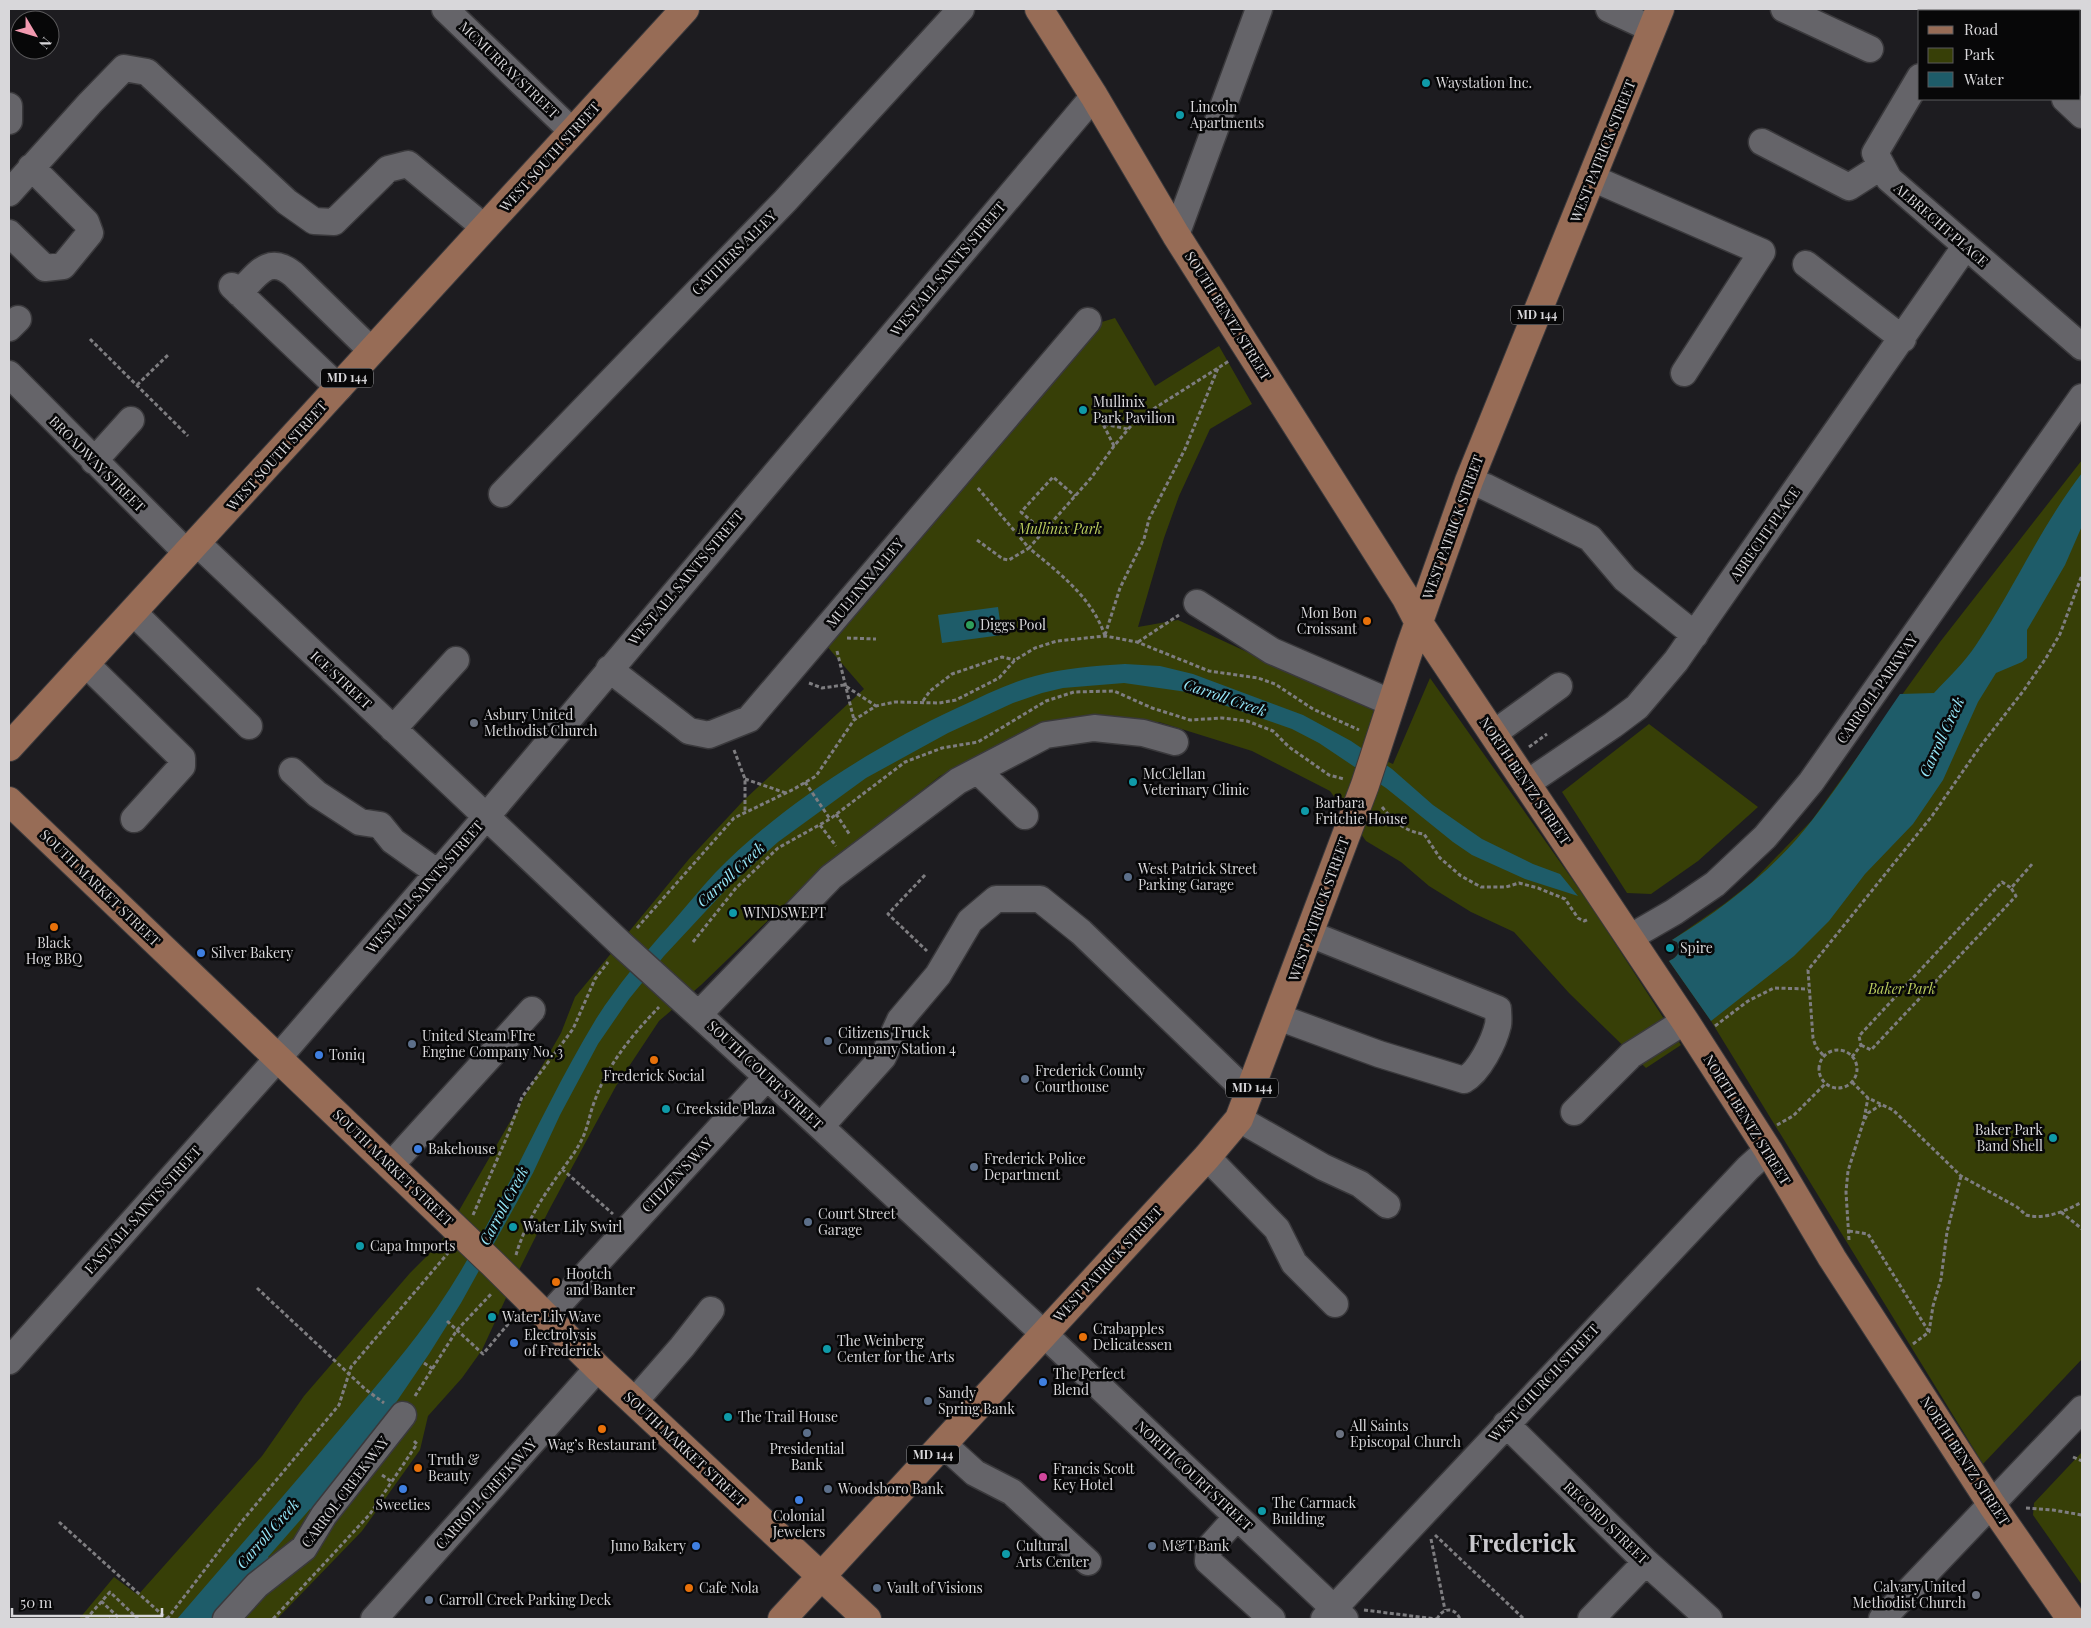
<svg xmlns="http://www.w3.org/2000/svg" width="2091" height="1628" font-family="'Playfair Display',serif">
<style>
.green{fill:#373f07}
.water{fill:#1e5c69}
.lines{fill:none;stroke-linecap:round;stroke-linejoin:round}
.minor-casing{stroke:#3a393c;stroke-width:29}
.major-casing{stroke:#3a393c;stroke-width:30}
.path{stroke:#7e7d80;stroke-width:3;stroke-dasharray:4 2.5;stroke-linecap:butt}
.minor{stroke:#656469;stroke-width:26}
.major{stroke:#976c56;stroke-width:28}
.culture-dot{fill:#0f9aa8;stroke:#070708;stroke-width:2}
.food-dot{fill:#e8710a;stroke:#070708;stroke-width:2}
.leisure-dot{fill:#2e9e5b;stroke:#070708;stroke-width:2}
.worship-dot{fill:#6b7280;stroke:#070708;stroke-width:2}
.service-dot{fill:#5c6f8a;stroke:#070708;stroke-width:2}
.shop-dot{fill:#3f7fe0;stroke:#070708;stroke-width:2}
.hotel-dot{fill:#d1479c;stroke:#070708;stroke-width:2}
.labels{text-anchor:middle;stroke-width:5;stroke-linejoin:round;paint-order:stroke}
.shield{fill:#070708;stroke:#99999b;stroke-width:1}
.shield-label{font-size:12px;font-weight:bold;fill:#d8d7da}
.street-label{font-size:14px;fill:#d8d7da;stroke:#070708}
.poi-label{font-size:14px;fill:#d8d7da;stroke:#070708;text-anchor:start}
.park-label{font-size:14px;font-style:italic;fill:#bbce5e;stroke:#070708}
.water-label{font-size:15px;font-style:italic;fill:#96e8fa;stroke:#070708}
.town-label{font-size:24px;font-weight:bold;fill:#c9c8cd;stroke:#070708}
</style>
<rect width="100%" height="100%" fill="#1d1c20"/>
<path class="green" d="M1115 318 1155 386 1219 346 1252 404 1210 429 1179 496 1164 538 1138 627 1178 620 1375 711 1363 751 1393 764 1430 678 1589 903 1681 1045 1646 1068 1569 993 1514 932 1471 912 1429 886 1401 862 1366 841 1330 791 1252 751 1159 722 1061 721 998 747 940 776 810 880 701 985 659 1021 616 1086 549 1210 517 1274 482 1350 462 1378 428 1416 420 1450 362 1531 277 1619H79L114 1577 138 1595 262 1456 304 1396 410 1273 441 1242 561 1033 575 997 689 859 743 801 864 689 825 644 1095 324Z
M2082 460V1359L1983 1464 1711 1021 1669 961C1678 957 1681 952 1677 942L1672 940 1724 904 1752 882 1812 820 1940 642Z
M1649 724 1758 807 1698 861 1651 894 1627 893 1562 792Z
M2082 1452V1585L2033 1515 2034 1503Z"/>
<path class="water" d="M2082 473V526L2065 565 2027 630V658L2022 662 1996 673 1978 702 1943 780 1913 824 1865 874 1829 921 1794 956 1711 1021 1669 961C1678 957 1681 952 1677 942L1672 940C1724 908 1776 868 1813 819 1844 779 1871 736 1900 694L1934 693C1948 678 1965 662 1976 645 2014 589 2041 526 2082 473Z
M998 607 1002 635 942 643 938 615Z
M1125 664 1160 666 1193 674 1303 715 1351 741 1392 769 1433 805 1482 839 1533 864 1560 874 1578 896 1525 879 1472 855 1453 842 1386 788 1319 743 1292 729 1187 692 1124 683 1063 688 1042 693 1013 703 948 733 866 778 778 842 731 884 664 956 629 999 598 1044 560 1115 533 1173 511 1213 461 1303 429 1354 397 1401 363 1446 311 1510 310 1509 268 1557 269 1559 214 1619H177C235 1552 293 1485 350 1417 380 1381 411 1346 437 1308 499 1217 539 1113 596 1019 617 986 643 955 669 926 685 908 699 890 715 873 780 806 873 747 957 708 983 696 1008 683 1035 676 1064 668 1095 666 1125 664Z"/>
<g class="lines">
<defs>
<path id="minor" d="M445 9 573 132
M1609 9 1652 29
M1784 9 1870 49
M1966 9 1969 11
M1920 77 1875 153 1889 179 2082 347
M2065 99 2082 115
M9 106V121
M1762 142 1849 187 1882 166
M1592 178 1762 252 1684 373
M9 193 90 103 124 68 147 72 287 202 314 221 334 222 388 169 408 164 485 228
M9 233 45 268 63 266 90 233 86 222 31 167
M1176 235 1259 9
M1806 264 1903 339
M232 286 339 388
M239 293C257 275 268 254 293 274L372 351
M9 328 18 319
M9 374 187 553
M94 461 131 420
M1469 481 1486 487 1590 538 1625 579 1695 635
M502 494 785 201 961 9
M197 543 622 945 767 1077 1043 1333 1345 1619
M1197 603 1272 651 1392 703
M133 612 249 726
M85 663 182 758V766L134 819
M609 669 689 731 709 735 749 719 1088 321
M393 729 456 660
M1493 734 1559 686
M292 771 317 794 360 822 380 825 393 841 438 873
M978 771 1025 816
M1526 784 1613 725 1637 707 1676 661 1965 247
M1629 938 1674 912 1715 884 1765 837 1811 782 2082 397
M699 1014 831 877 958 781 1046 735 1094 728 1143 733 1175 742
M1278 1017 1379 1054 1464 1080C1479 1072 1494 1042 1498 1025 1499 1020 1498 1014 1498 1009L1310 934
M1574 1112 1631 1055 1685 1021
M1239 1119 1323 1167 1360 1184 1387 1205
M821 1126 883 1057 900 1020 938 975 970 921 996 899H1040L1081 932 1249 1094
M1207 1157 1277 1229 1294 1263 1335 1304
M390 1166 532 1010
M547 1317 767 1077
M9 1361 278 1058 486 817 1094 96
M634 1402 682 1347 711 1310
M1506 1424 1646 1562 1709 1619
M943 1444 975 1473 1012 1492 1088 1562
M1237 1517 1209 1548 1208 1561 1272 1619
M226 1619 257 1585 304 1548 324 1515 403 1415
M374 1619 598 1368
M1324 1619 1748 1168 1768 1150
M1591 1619 1646 1562
M1882 1619 2082 1409"/>
<path id="major" d="M1039 9 1094 96 1176 235 1406 598 1419 623 1685 1021 1768 1150 1832 1258 1992 1505 2071 1619
M9 747 685 9
M9 801 492 1263 598 1368 867 1619
M782 1619 1207 1157 1239 1119 1365 785 1410 647 1469 481 1660 9"/>
</defs>
<use href="#minor" class="minor-casing"/>
<use href="#major" class="major-casing"/>
<path class="path" d="M90 339 188 436
M137 385 169 354
M1114 446 1103 424 1128 429
M1043 531 1021 512 1053 477 1075 496
M977 540 1003 559 1009 560 1029 548 977 487
M1105 635 1120 588 1144 539 1149 519 1185 449 1218 368
M1105 636C1092 597 1059 573 1029 548L1091 478 1114 446 1136 420 1229 361
M847 638 876 639
M1138 642 1179 615
M837 651 854 720
M809 683 822 688 844 685 876 706
M923 701 930 691 952 674 1002 657 1015 660
M1529 747 1547 734
M734 750 745 779V812
M745 779 786 793
M805 782 830 819
M1382 807C1393 821 1406 832 1424 834L1440 858 1461 876 1481 887H1506L1519 883 1538 888 1565 899 1578 918 1584 921 1589 919
M836 814 850 835
M820 825 836 846
M925 875 888 914 927 951
M637 928 734 818 794 789 816 776 854 720 876 706 895 702 939 703 956 700 999 678 1015 660 1035 648 1057 641 1105 636 1137 642 1209 671 1258 678 1275 684 1313 709 1359 730
M693 942 736 888 778 848 830 819 905 762 942 748 978 742 1046 701 1074 692 1114 691 1152 708 1190 720 1222 718 1247 721 1273 731 1289 747 1329 775 1344 779
M1715 1026 1748 1001 1774 988 1808 989
M1861 1045 1871 1050 2016 896 2011 888
M1819 1069a19 19 0 1 1 38 0a19 19 0 1 1-38 0Z
M1823 1055 1816 1047 1813 1038 1808 970 1932 816 1979 748 2024 690 2046 658 2060 634 2082 575
M1852 1057 1861 1045 1859 1036 2002 882 2011 888 2033 863
M1852 1082 1868 1098 1893 1110 1961 1176 2017 1207 2026 1215C2045 1220 2066 1211 2082 1202
M1864 1119 1868 1098
M1777 1125 1793 1116 1826 1083
M562 1169 613 1214
M2061 1212 2082 1229
M473 1215 506 1139 522 1097 573 1029 595 979 608 962
M1849 1231 1868 1234 1929 1332
M1849 1240 1846 1192 1848 1171 1863 1123 1868 1113 1881 1105
M516 1255C523 1230 538 1204 552 1184 561 1170 572 1158 580 1143 588 1129 589 1115 595 1100 608 1064 632 1035 659 1007
M257 1288 365 1389 384 1403
M447 1321 483 1354 514 1317
M1913 1344 1929 1332 1933 1306 1941 1279 1947 1232 1961 1176
M424 1363 433 1369
M415 1396 457 1330 492 1293
M2073 1457 2082 1461
M382 1475 392 1482
M2026 1508 2053 1510 2082 1515
M59 1522 167 1619
M1435 1535 1524 1619
M1431 1539 1445 1610
M101 1601 120 1619
M1364 1610 1436 1619
M86 1619 110 1592 138 1619
M109 1619H110
M167 1619 243 1520 339 1405 351 1367 448 1253
M273 1619 370 1514 417 1444 413 1440
M1437 1619C1443 1607 1455 1607 1460 1619"/>
<use href="#minor" class="minor"/>
<use href="#major" class="major"/>
</g>
<g class="culture-dot">
<circle cx="1426" cy="83" r="5"/>
<circle cx="1180" cy="115" r="5"/>
<circle cx="1083" cy="410" r="5"/>
<circle cx="1133" cy="782" r="5"/>
<circle cx="1305" cy="811" r="5"/>
<circle cx="733" cy="913" r="5"/>
<circle cx="1670" cy="948" r="5"/>
<circle cx="666" cy="1109" r="5"/>
<circle cx="2053" cy="1138" r="5"/>
<circle cx="513" cy="1227" r="5"/>
<circle cx="360" cy="1246" r="5"/>
<circle cx="492" cy="1317" r="5"/>
<circle cx="827" cy="1349" r="5"/>
<circle cx="728" cy="1417" r="5"/>
<circle cx="1262" cy="1511" r="5"/>
<circle cx="1006" cy="1554" r="5"/>
</g>
<g class="food-dot">
<circle cx="1367" cy="621" r="5"/>
<circle cx="54" cy="927" r="5"/>
<circle cx="654" cy="1060" r="5"/>
<circle cx="556" cy="1282" r="5"/>
<circle cx="1083" cy="1337" r="5"/>
<circle cx="602" cy="1429" r="5"/>
<circle cx="418" cy="1468" r="5"/>
<circle cx="689" cy="1588" r="5"/>
</g>
<circle class="leisure-dot" cx="970" cy="625" r="5"/>
<g class="worship-dot">
<circle cx="474" cy="723" r="5"/>
<circle cx="1340" cy="1434" r="5"/>
<circle cx="1976" cy="1595" r="5"/>
</g>
<g class="service-dot">
<circle cx="1128" cy="877" r="5"/>
<circle cx="828" cy="1041" r="5"/>
<circle cx="412" cy="1044" r="5"/>
<circle cx="1025" cy="1079" r="5"/>
<circle cx="974" cy="1167" r="5"/>
<circle cx="808" cy="1222" r="5"/>
<circle cx="928" cy="1401" r="5"/>
<circle cx="807" cy="1433" r="5"/>
<circle cx="828" cy="1489" r="5"/>
<circle cx="1152" cy="1546" r="5"/>
<circle cx="877" cy="1588" r="5"/>
<circle cx="429" cy="1600" r="5"/>
</g>
<g class="shop-dot">
<circle cx="201" cy="953" r="5"/>
<circle cx="319" cy="1055" r="5"/>
<circle cx="418" cy="1149" r="5"/>
<circle cx="514" cy="1343" r="5"/>
<circle cx="1043" cy="1382" r="5"/>
<circle cx="403" cy="1489" r="5"/>
<circle cx="799" cy="1500" r="5"/>
<circle cx="696" cy="1546" r="5"/>
</g>
<circle class="hotel-dot" cx="1043" cy="1477" r="5"/>
<g class="labels">
<g class="shield">
<rect x="1511" y="305.5" width="52" height="19" rx="4"/>
<rect x="321" y="368.5" width="52" height="19" rx="4"/>
<rect x="1226" y="1078.5" width="52" height="19" rx="4"/>
<rect x="907" y="1445.5" width="52" height="19" rx="4"/>
</g>
<g class="shield-label">
<text x="1537" y="319">MD 144</text>
<text x="347" y="382">MD 144</text>
<text x="1252" y="1092">MD 144</text>
<text x="933" y="1459">MD 144</text>
</g>
<g class="street-label">
<text transform="translate(509 70) rotate(44)" y="5">MCMURRAY STREET</text>
<text transform="translate(1603 151) rotate(-68)" y="5">WEST PATRICK STREET</text>
<text transform="translate(550 157) rotate(-48)" y="5">WEST SOUTH STREET</text>
<text transform="translate(1941 225) rotate(41)" y="5">ALBRECHT PLACE</text>
<text transform="translate(734 253) rotate(-45)" y="5">GAITHERS ALLEY</text>
<text transform="translate(948 269) rotate(-50)" y="5">WEST ALL SAINTS STREET</text>
<text transform="translate(1228 316) rotate(58)" y="5">SOUTH BENTZ STREET</text>
<text transform="translate(277 456) rotate(-48)" y="5">WEST SOUTH STREET</text>
<text transform="translate(97 464) rotate(45)" y="5">BROADWAY STREET</text>
<text transform="translate(1453 527) rotate(-70)" y="5">WEST PATRICK STREET</text>
<text transform="translate(1765 534) rotate(-55)" y="5">ABRECHT PLACE</text>
<text transform="translate(686 578) rotate(-50)" y="5">WEST ALL SAINTS STREET</text>
<text transform="translate(865 583) rotate(-50)" y="5">MULLINIX ALLEY</text>
<text transform="translate(341 680) rotate(43)" y="5">ICE STREET</text>
<text transform="translate(1877 689) rotate(-55)" y="5">CARROLL PARKWAY</text>
<text transform="translate(1525 781) rotate(56)" y="5">NORTH BENTZ STREET</text>
<text transform="translate(425 887) rotate(-49)" y="5">WEST ALL SAINTS STREET</text>
<text transform="translate(100 888) rotate(44)" y="5">SOUTH MARKET STREET</text>
<text transform="translate(1319 909) rotate(-70)" y="5">WEST PATRICK STREET</text>
<text transform="translate(765 1075) rotate(43)" y="5">SOUTH COURT STREET</text>
<text transform="translate(1747 1120) rotate(58)" y="5">NORTH BENTZ STREET</text>
<text transform="translate(393 1168) rotate(44)" y="5">SOUTH MARKET STREET</text>
<text transform="translate(677 1175) rotate(-47)" y="5">CITIZEN'S WAY</text>
<text transform="translate(143 1210) rotate(-48)" y="5">EAST ALL SAINTS STREET</text>
<text transform="translate(1108 1264) rotate(-47)" y="5">WEST PATRICK STREET</text>
<text transform="translate(1544 1383) rotate(-47)" y="5">WEST CHURCH STREET</text>
<text transform="translate(685 1449) rotate(43)" y="5">SOUTH MARKET STREET</text>
<text transform="translate(1965 1461) rotate(57)" y="5">NORTH BENTZ STREET</text>
<text transform="translate(1194 1476) rotate(43)" y="5">NORTH COURT STREET</text>
<text transform="translate(345 1492) rotate(-53)" y="5">CARROL CREEK WAY</text>
<text transform="translate(486 1494) rotate(-48)" y="5">CARROLL CREEK WAY</text>
<text transform="translate(1606 1523) rotate(44)" y="5">RECORD STREET</text>
</g>
<g class="poi-label">
<text x="1436" y="88">Waystation Inc.</text>
<text x="1190" y="112">Lincoln<tspan x="1190" dy="16">Apartments</tspan></text>
<text x="1093" y="407">Mullinix<tspan x="1093" dy="16">Park Pavilion</tspan></text>
<text x="1357" y="618" text-anchor="end">Mon Bon<tspan x="1357" dy="16">Croissant</tspan></text>
<text x="980" y="630">Diggs Pool</text>
<text x="484" y="720">Asbury United<tspan x="484" dy="16">Methodist Church</tspan></text>
<text x="1143" y="779">McClellan<tspan x="1143" dy="16">Veterinary Clinic</tspan></text>
<text x="1315" y="808">Barbara<tspan x="1315" dy="16">Fritchie House</tspan></text>
<text x="1138" y="874">West Patrick Street<tspan x="1138" dy="16">Parking Garage</tspan></text>
<text x="743" y="918">WINDSWEPT</text>
<text x="54" y="948" text-anchor="middle">Black<tspan x="54" dy="16">Hog BBQ</tspan></text>
<text x="1680" y="953">Spire</text>
<text x="211" y="958">Silver Bakery</text>
<text x="838" y="1038">Citizens Truck<tspan x="838" dy="16">Company Station 4</tspan></text>
<text x="422" y="1041">United Steam FIre<tspan x="422" dy="16">Engine Company No. 3</tspan></text>
<text x="329" y="1060">Toniq</text>
<text x="1035" y="1076">Frederick County<tspan x="1035" dy="16">Courthouse</tspan></text>
<text x="654" y="1081" text-anchor="middle">Frederick Social</text>
<text x="676" y="1114">Creekside Plaza</text>
<text x="2043" y="1135" text-anchor="end">Baker Park<tspan x="2043" dy="16">Band Shell</tspan></text>
<text x="428" y="1154">Bakehouse</text>
<text x="984" y="1164">Frederick Police<tspan x="984" dy="16">Department</tspan></text>
<text x="818" y="1219">Court Street<tspan x="818" dy="16">Garage</tspan></text>
<text x="523" y="1232">Water Lily Swirl</text>
<text x="370" y="1251">Capa Imports</text>
<text x="566" y="1279">Hootch<tspan x="566" dy="16">and Banter</tspan></text>
<text x="502" y="1322">Water Lily Wave</text>
<text x="1093" y="1334">Crabapples<tspan x="1093" dy="16">Delicatessen</tspan></text>
<text x="524" y="1340">Electrolysis<tspan x="524" dy="16">of Frederick</tspan></text>
<text x="837" y="1346">The Weinberg<tspan x="837" dy="16">Center for the Arts</tspan></text>
<text x="1053" y="1379">The Perfect<tspan x="1053" dy="16">Blend</tspan></text>
<text x="938" y="1398">Sandy<tspan x="938" dy="16">Spring Bank</tspan></text>
<text x="738" y="1422">The Trail House</text>
<text x="1350" y="1431">All Saints<tspan x="1350" dy="16">Episcopal Church</tspan></text>
<text x="602" y="1450" text-anchor="middle">Wag’s Restaurant</text>
<text x="807" y="1454" text-anchor="middle">Presidential<tspan x="807" dy="16">Bank</tspan></text>
<text x="428" y="1465">Truth &amp;<tspan x="428" dy="16">Beauty</tspan></text>
<text x="1053" y="1474">Francis Scott<tspan x="1053" dy="16">Key Hotel</tspan></text>
<text x="838" y="1494">Woodsboro Bank</text>
<text x="1272" y="1508">The Carmack<tspan x="1272" dy="16">Building</tspan></text>
<text x="403" y="1510" text-anchor="middle">Sweeties</text>
<text x="799" y="1521" text-anchor="middle">Colonial<tspan x="799" dy="16">Jewelers</tspan></text>
<text x="686" y="1551" text-anchor="end">Juno Bakery</text>
<text x="1016" y="1551">Cultural<tspan x="1016" dy="16">Arts Center</tspan></text>
<text x="1162" y="1551">M&amp;T Bank</text>
<text x="1966" y="1592" text-anchor="end">Calvary United<tspan x="1966" dy="16">Methodist Church</tspan></text>
<text x="699" y="1593">Cafe Nola</text>
<text x="887" y="1593">Vault of Visions</text>
<text x="439" y="1605">Carroll Creek Parking Deck</text>
</g>
<g class="park-label">
<text x="1060" y="534">Mullinix Park</text>
<text x="1902" y="994">Baker Park</text>
</g>
<g class="water-label">
<text transform="translate(1225 698) rotate(19)" y="5">Carroll Creek</text>
<text transform="translate(1942 737) rotate(-65)" y="5">Carroll Creek</text>
<text transform="translate(731 875) rotate(-43)" y="5">Carroll Creek</text>
<text transform="translate(504 1206) rotate(-62)" y="5">Carroll Creek</text>
<text transform="translate(268 1534) rotate(-49)" y="5">Carroll Creek</text>
</g>
<g class="town-label">
<text x="1522" y="1552">Frederick</text>
</g>
</g>
<rect width="2091" height="1628" fill="none" stroke="#d8d7da" stroke-width="20"/>
<rect x="1918" y="10" width="162" height="90" fill="#070708" stroke="#5b5a5c"/>
<rect x="1928" y="26" width="25" height="8" fill="#976c56" stroke="#5b5a5c"/>
<text x="1964" y="35" font-size="15" fill="#d8d7da">Road</text>
<rect x="1928" y="48" width="25" height="15" fill="#373f07" stroke="#5b5a5c"/>
<text x="1964" y="60" font-size="15" fill="#d8d7da">Park</text>
<rect x="1928" y="72" width="25" height="15" fill="#1e5c69" stroke="#5b5a5c"/>
<text x="1964" y="85" font-size="15" fill="#d8d7da">Water</text>
<g transform="translate(35 35) rotate(128)"><circle r="24" fill="#070708" stroke="#5b5a5c"/>
<path d="M0-4L9 19L0 12L-9 19Z" fill="#f29ab0"/>
<text y="-8" font-size="14" font-weight="bold" text-anchor="middle" fill="#d8d7da">N</text>
</g>
<path d="M12 1608v8h150v-8" fill="none" stroke="#d8d7da" stroke-width="2.5"/>
<text x="20" y="1608" font-size="15" fill="#d8d7da" stroke="#070708" stroke-width="4" paint-order="stroke">50 m</text>
</svg>
